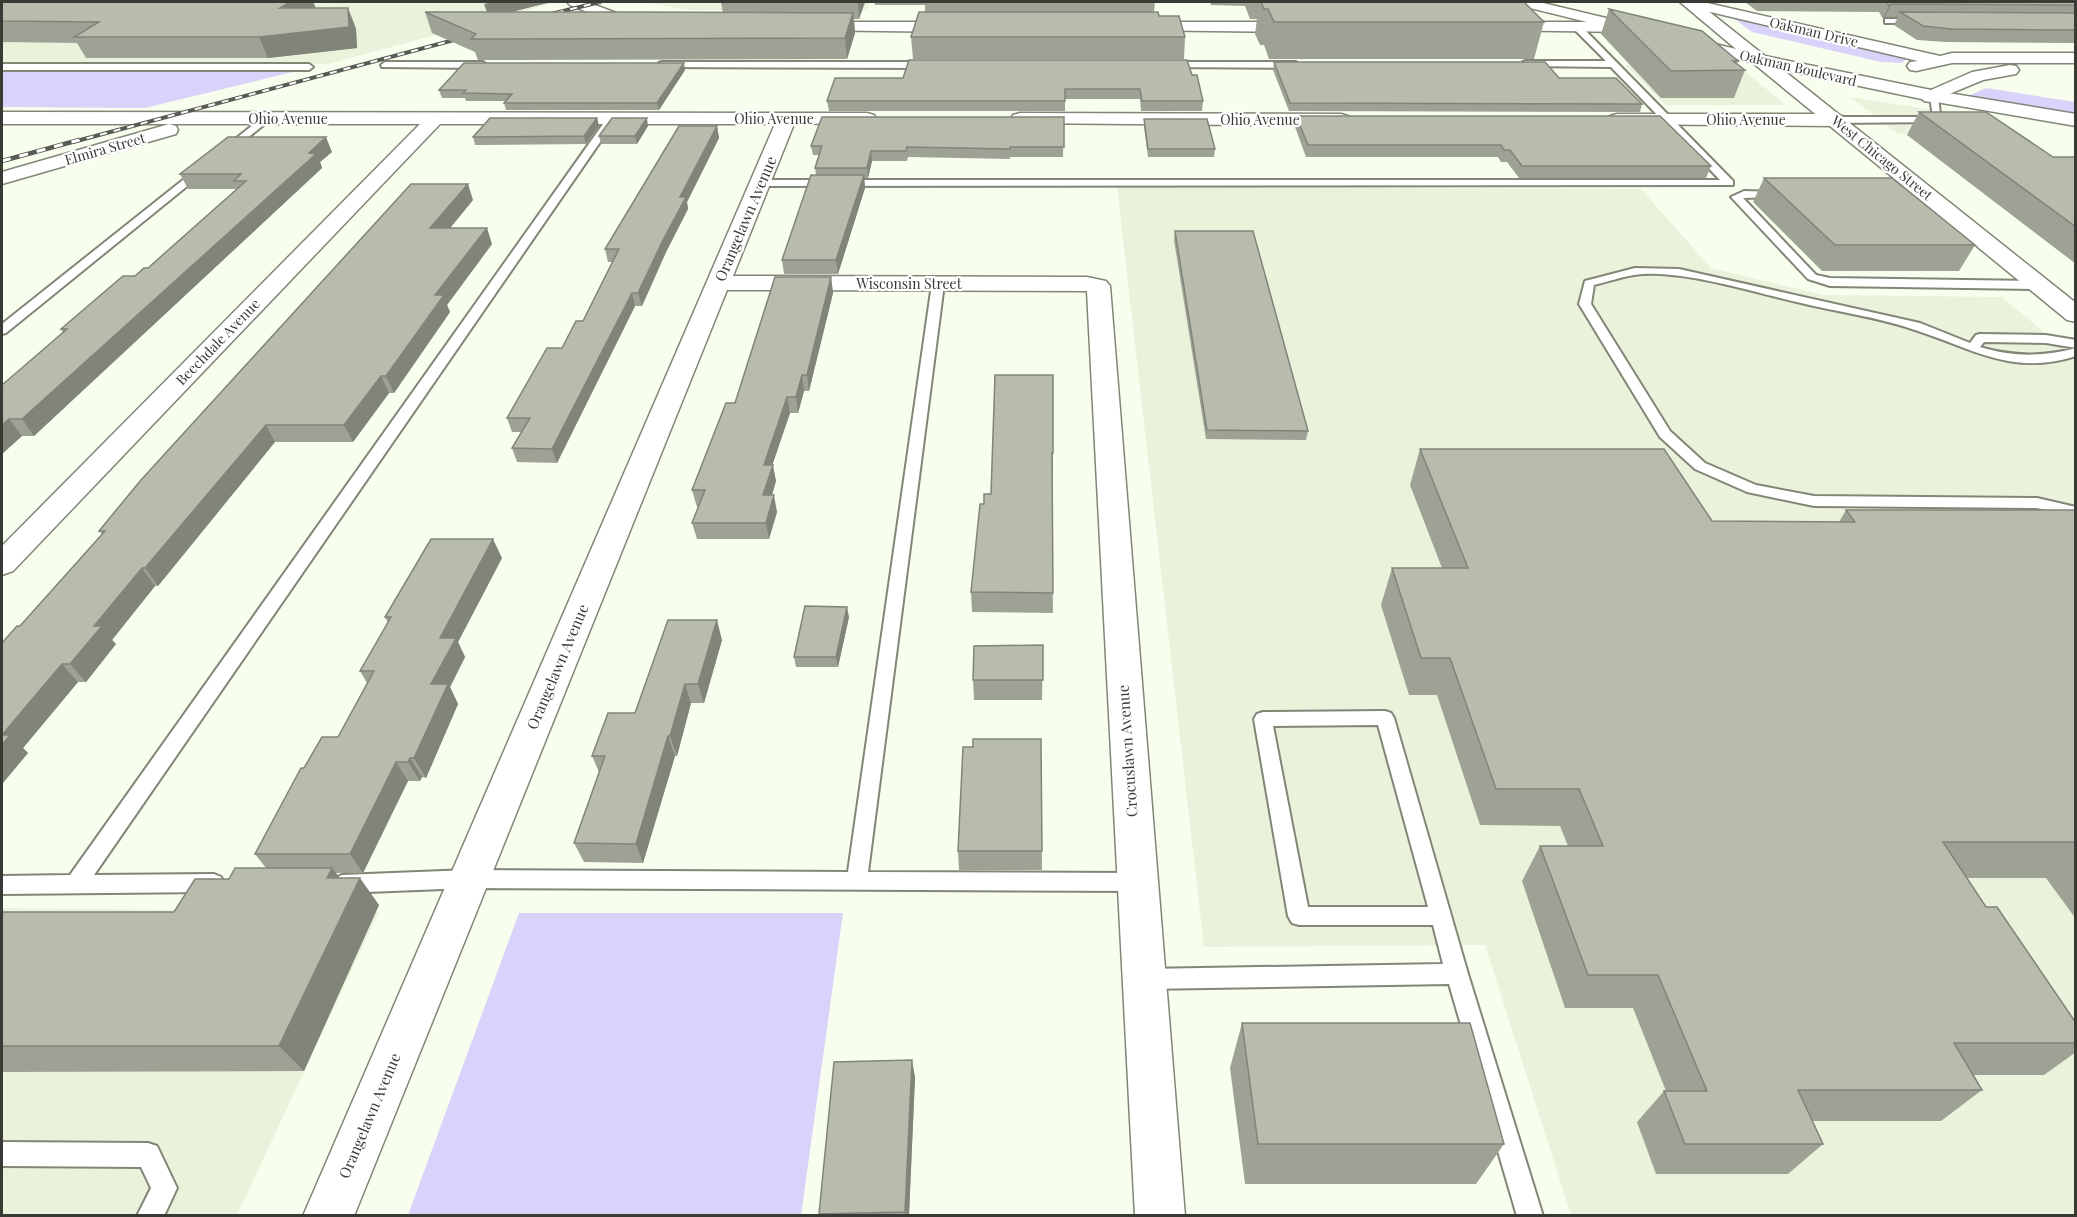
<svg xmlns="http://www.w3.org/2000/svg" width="2077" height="1217" font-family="'Playfair Display',serif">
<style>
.built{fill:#ebf2db}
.green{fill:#d9d3fb}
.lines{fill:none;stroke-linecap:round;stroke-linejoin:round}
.service-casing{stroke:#818677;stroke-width:4}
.minor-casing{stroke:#818677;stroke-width:3}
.tertiary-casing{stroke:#818677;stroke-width:3}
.service{fill:#fff;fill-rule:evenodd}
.minor{fill:#fff;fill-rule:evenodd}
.tertiary{fill:#fff;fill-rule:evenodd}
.rail-far1-casing{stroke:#585b53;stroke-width:4}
.rail-casing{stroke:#585b53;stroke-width:4.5}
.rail-far1{stroke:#fff;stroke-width:2;stroke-dasharray:7;stroke-linecap:butt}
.rail{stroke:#fff;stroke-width:3;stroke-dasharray:9;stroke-linecap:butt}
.wall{fill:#9ea295}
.shaded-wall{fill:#818479}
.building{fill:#b8bcad;stroke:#818479;stroke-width:1.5}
.labels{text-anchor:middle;stroke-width:4.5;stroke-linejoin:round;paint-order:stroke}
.far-street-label{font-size:14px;fill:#383a34;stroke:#fff}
.street-label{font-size:15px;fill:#383a34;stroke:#fff}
</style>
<rect width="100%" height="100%" fill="#f8feed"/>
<path class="built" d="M645 2H870L867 11 687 10Z
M554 3 328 64 2 63V4Z
M1625 65H1737L1786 105H1665Z
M1850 97 1966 115 1994 134H1898Z
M1117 187 1641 189 1711 268 1823 295 2002 297 2075 358V1215H1571L1485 945 1204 947Z
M2 908 379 912 237 1215 2 1216Z"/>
<path class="green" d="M1732 17 1907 57 1908 59 1901 63 1881 62 1752 32Z
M2 71 293 72 145 108 2 107Z
M1986 88 2075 102V116L1962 99Z
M519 913H843L801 1215H408Z"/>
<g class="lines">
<defs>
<path id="service" d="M1888 19H1917L1921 21 1917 23H1885V19Z
M1574 25H1580L1733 181V185L761 186 756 183 761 180H1720L1611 67 1523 66V62L1526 61H1606L1574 29Z
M385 62H483L487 65 483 68 382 67 381 65Z
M662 62H930L934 65 930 68 659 67V63Z
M1166 62H1296L1300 65 1296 68 1163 67 1162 65Z
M2 64H309L313 67 309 70H2Z
M1934 94 1938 97 1941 122 1835 123 1830 120 1835 117H1933L1930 97Z
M263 117 271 119 230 152H224V148Z
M608 117 616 119 94 875 214 874 221 877 224 883 221 889 214 892 2 894V876L70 875Z
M198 168 207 170 6 333 2 334V324Z
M1744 191 1781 192V196L1777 197 1743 198 1816 275 1830 278 2038 281 2044 285 2038 289 1830 286 1808 279 1731 197Z
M1635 268 1679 269 1920 323 1970 343 1976 335 1980 334 2046 335 2076 340V348L2046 343 1984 342 1980 347C2013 357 2043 357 2076 348V356C2011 377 1970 347 1912 329 1877 317 1838 312 1801 303 1755 293 1679 268 1634 275 1621 277 1607 282 1594 285L1591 304 1670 431 1705 463 1756 485 1814 496 2037 498 2076 507V517L2037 508 1814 506 1747 492 1695 469 1660 437 1579 304 1585 281Z
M938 280 944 284 868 872 1136 873 1143 876 1146 882 1143 888 1136 891 469 888 342 893 335 890 332 884 335 878 342 875 469 870 848 872 932 284Z
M1385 711 1391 713 1394 718 1468 974 1543 1216H1517L1449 984 1145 989 1137 986 1134 979 1137 972 1145 969 1443 964 1433 925H1299L1292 923 1288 916 1254 719 1257 714 1263 712ZM1378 725 1428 907H1308L1273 726Z
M2 1142 148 1143 157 1146 177 1188 164 1216H137L151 1188 141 1167 2 1166Z"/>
<path id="minor" d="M567 2H587L619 14 650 21 652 24 644 29 609 21 570 5Z
M1683 2H1703L1940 56 1952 53H2076V63H1952L1916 71 1910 70 1907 66 1910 62 1918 61 1685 6Z
M810 22H959L967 27 959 32 804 30 802 27Z
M1137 22H1301L1309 27 1301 32 1131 30 1129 27Z
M1497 22H1624L1632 27 1624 32 1491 30 1489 27Z
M2010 65 2016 66 2019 70 2016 74 1983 80 1930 102 1924 101 1921 97 1924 93 1972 72Z
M2 112 867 113 874 115 876 119 874 123 794 124 733 276 1087 277 1106 281 1110 286 1185 1216H1135L1087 291 727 290 354 1216H303L775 124H440L13 571 2 575V546L420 124H2Z
M1020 113 1341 114 1348 116 1350 120 1348 124 1341 126 1013 123 1011 119 1013 115Z
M1617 114H1835L1842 116 1844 120 1842 124 1835 126 1610 124 1608 120 1610 116Z
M169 124 176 126 178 130 176 134 2 184V172Z"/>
<path id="tertiary" d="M1515 2H1539L1736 49 1680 2H1697L1765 56 1936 91 2076 114V126L1936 102 1783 70 2076 303V322L2067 320 1753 63 1518 5Z"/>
</defs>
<use href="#service" class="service-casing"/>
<use href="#minor" class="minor-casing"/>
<use href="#tertiary" class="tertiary-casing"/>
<use href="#service" class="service"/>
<use href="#minor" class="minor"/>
<use href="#tertiary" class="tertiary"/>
<defs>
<path id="rail-far1" d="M543 16 600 2
M73 142 465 37"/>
<path id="rail" d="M2 161 79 140"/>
</defs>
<use href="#rail-far1" class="rail-far1-casing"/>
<use href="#rail" class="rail-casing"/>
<use href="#rail-far1" class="rail-far1"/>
<use href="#rail" class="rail"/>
</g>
<path class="wall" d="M2 2H313L316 8H348L356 29 357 48 268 58H86L77 43 2 42Z
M487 2H551L509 12 723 13 721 2H865L859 19H854L855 33 847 59 478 60 475 52 432 33 425 12H487Z
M874 2H1155L1154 12 1185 37 1184 59H913L911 37 925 12V5H875Z
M1210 2H1524L1544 22 1534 59H1269L1264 45H1260L1255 34 1257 19H1250L1245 6 1211 5Z
M1745 2H2076V43L1945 42 1917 40 1894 25 1898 17H1885L1883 19 1879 12 1757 11Z
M1609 9 1738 61 1737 64 1745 70 1734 98H1661L1601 34Z
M1274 62 1642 104 1640 112 1289 111 1273 70Z
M685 70 659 110H506L504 103 505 101H466L465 98H442L439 90Z
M1192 75 1203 101 1202 111H1141L1140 99H1065V111H829L827 101Z
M1919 112 2053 157H2076V264L1907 135Z
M1296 116 1711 166 1706 178H1519L1507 162H1501L1498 157H1306L1295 127Z
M1064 117 1063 157H1010V159L908 157 907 161H872L868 178H864L865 188 838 274H784L782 260 816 175 815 168 819 155H813L811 146Z
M597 118 599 126 586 144 475 145 473 137Z
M1144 119 1215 149 1214 157H1148L1144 127Z
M648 126 637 144H601L599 136Z
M717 126 719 138 687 202 688 209 666 252 642 306H635L557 463 517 462 512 448 522 432H512L507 418 583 321 613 262H608L605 249Z
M332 152 320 162 322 168 34 436H22L2 454V385L63 333 61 329 135 276 148 268 237 189H188L180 174Z
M1764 178 1975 245 1959 271H1822L1753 202Z
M473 200 450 228 492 244 447 305 450 312 394 393H389L353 442H275L158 586H155L112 640 116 644 86 682H78L23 748 28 753 2 784V643L20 626 102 534 99 531Z
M1175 231 1308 431 1306 440 1206 439 1174 240Z
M831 277 833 293 809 391H804L798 413H790L772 465 776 481 772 495 777 512 769 539H697L692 523 699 507H697L692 490 735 403Z
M995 375 1053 453V472H1052L1053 613 972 612 971 592 991 494Z
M1420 449 1712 521 1839 522 1846 510H2076V919L2046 878H1967L1986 907 2076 1023V1052L2044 1075H1974L1982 1090 1941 1121H1812L1823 1144 1788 1174H1656L1637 1122 1664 1091H1666L1633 1008H1565L1522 881 1540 846H1568L1560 826 1480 825 1437 695H1409L1381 605 1392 568H1442L1410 485Z
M502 558 458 642 465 657 450 687 458 704 426 778 422 777 420 781H408L363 873H336L340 878 379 905 304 1071 2 1072V912H174L229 879 266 868 255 854 304 768 338 737 367 683 360 671 388 623 385 617Z
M849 617 838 667H796L794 657Z
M722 640 704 703H691L677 756H675L643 863 584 862 574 843 599 772 592 756 635 713Z
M1043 645 1042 700H974L973 680Z
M1041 739 1042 870H959L958 851 973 747Z
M1242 1023 1504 1144 1476 1184H1245L1230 1068Z
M915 1077 909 1215H820L819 1214Z"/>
<path class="shaded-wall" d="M290 2H313L316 9 280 8Z
M493 2H551L489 18 484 4Z
M858 2H865L859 19Z
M1891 4 1885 17 1883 19 1889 6Z
M348 8 356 29 357 48 268 58 259 37Z
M853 13 855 33 847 59 845 38Z
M684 63 685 70 659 110 657 103Z
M597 118 599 126 586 144 584 136Z
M647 118 648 126 637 144 635 136Z
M717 126 719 138 687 202 688 209 666 252 642 306 638 293 680 197Z
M326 137 332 152 320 162 322 168 34 436 22 419Z
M871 151 872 161 868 178 867 168Z
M864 175 865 188 838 274 836 260Z
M468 184 473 200 437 244 430 228Z
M487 228 492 244 447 305 450 312 394 393 386 376 435 295Z
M831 277 833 293 809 391 807 375Z
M632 293 635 306 557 463 552 449Z
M802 375 804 391 798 413 796 397Z
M381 376 389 393 353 442 344 425Z
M787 397 790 413 767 481 764 465Z
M9 419 22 436 2 454V425Z
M266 425 275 442 158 586 145 568Z
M773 465 776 481 767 512 763 495Z
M774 495 777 512 769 539 766 523Z
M493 539 502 558 458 642 465 657 450 687 458 704 426 778 414 758 440 638Z
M142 568 155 586 112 640 116 644 86 682 70 664 94 626Z
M847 607 849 617 838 667 836 657Z
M717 620 722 640 704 703 698 684Z
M62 664 78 682 23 748 28 753 2 784V735Z
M685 684 691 703 677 756 670 736Z
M668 736 675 756 643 863 636 844Z
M410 758 422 777 420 781 408 762Z
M396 762 408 781 363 873 350 854Z
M332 868 352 894 360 878 379 905 304 1071 279 1046 327 878Z
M912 1060 915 1077 909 1215H906L905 1212Z"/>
<path class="building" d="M2 2H290L280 8H348L349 27 259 37H74L99 22 2 21Z
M1261 2H1524L1544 22H1274L1268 9H1264Z
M1887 2H2076V5L1891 4 1889 6Z
M1609 9 1702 31 1738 61H1733L1745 70 1671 71Z
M425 12H623L853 13 845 38 471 39 476 34Z
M919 12H1158L1159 16H1179L1185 37H911Z
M1900 12 2076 13V30L1952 29 1923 26Z
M909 60H1187L1192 75H1197L1203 101H1142L1140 89H1065V101H827L835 78H903Z
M1274 62H1545L1559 78H1616L1642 104 1290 103Z
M464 63H684L657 103H504L512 94 463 93 466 90H439Z
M1919 112H1986L2053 157H2076V227Z
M1296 116H1660L1711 166H1522L1510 150H1504L1501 145H1308Z
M822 117H1064V147H1010V149L907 147 906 151H871L867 168H815L822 146H811Z
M490 118H597L584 136 473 137Z
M612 118H647L635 136H599Z
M1144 119H1207L1215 149H1148Z
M679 126H717L680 197H686L663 240 638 293H632L552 449 512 448 530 418H507L547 348H562L576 321H583L619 249H605Z
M228 137H326L309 153 316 154 22 419H9L2 425V385L67 329H61L123 276H135L144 268H148L246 181H234L241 174H180Z
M811 175H864L836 260H782Z
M1764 178H1892L1975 245H1835Z
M411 184H468L430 228H487L435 295H444L386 376H381L344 425H266L145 568H142L94 626H102L70 664H62L2 735H10L2 745V643L17 626H20L105 531H99L141 480Z
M1175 231H1253L1308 431 1207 430Z
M775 277H831L807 375H802L796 397H787L764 465H773L763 495H774L766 523H692L705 490H692L726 403H735Z
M995 375H1053V453H1052L1053 593 971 592 980 504H984V494H991Z
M1420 449H1664L1712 521 1855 522 1846 510H2076V842H1943L1986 907H1997L2076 1023V1043H1954L1982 1090H1798L1823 1144H1685L1664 1091H1707L1658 975H1588L1540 846H1603L1579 789H1496L1450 658H1421L1392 568H1468Z
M431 539H493L440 638H456L431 684H448L414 758H410L408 762H396L350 854H255L301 768H304L322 737H338L374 671H360L391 617H385Z
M805 606 847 607 836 657H794Z
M668 620H717L698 684H685L670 736H668L636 844 574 843 605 756H592L608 713H635Z
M1043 645V680H973L974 646Z
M973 739H1041L1042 851H958L963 747H973Z
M235 868H332L327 878H360L279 1046H2V912H174L195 879H229Z
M1242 1023H1470L1504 1144H1258Z
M912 1060 905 1212 819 1214 834 1062Z"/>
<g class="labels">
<g class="far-street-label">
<text transform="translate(1814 32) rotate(13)" y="5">Oakman Drive</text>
<text transform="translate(1798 68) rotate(13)" y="5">Oakman Boulevard</text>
<text x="288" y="124">Ohio Avenue</text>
<text x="774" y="124">Ohio Avenue</text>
<text x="1260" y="125">Ohio Avenue</text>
<text x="1746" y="125">Ohio Avenue</text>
<text transform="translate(105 149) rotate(-16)" y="5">Elmira Street</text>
<text transform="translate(1882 158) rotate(39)" y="5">West Chicago Street</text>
<text x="909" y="289">Wisconsin Street</text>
<text transform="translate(218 342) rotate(-46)" y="5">Beechdale Avenue</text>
</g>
<g class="street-label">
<text transform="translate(746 219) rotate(-67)" y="5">Orangelawn Avenue</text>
<text transform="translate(558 667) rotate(-67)" y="5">Orangelawn Avenue</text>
<text transform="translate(1128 751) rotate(-94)" y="5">Crocuslawn Avenue</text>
<text transform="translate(370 1116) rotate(-67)" y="5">Orangelawn Avenue</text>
</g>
</g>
<rect width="2077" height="1217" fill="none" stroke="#383a34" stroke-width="6"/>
</svg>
